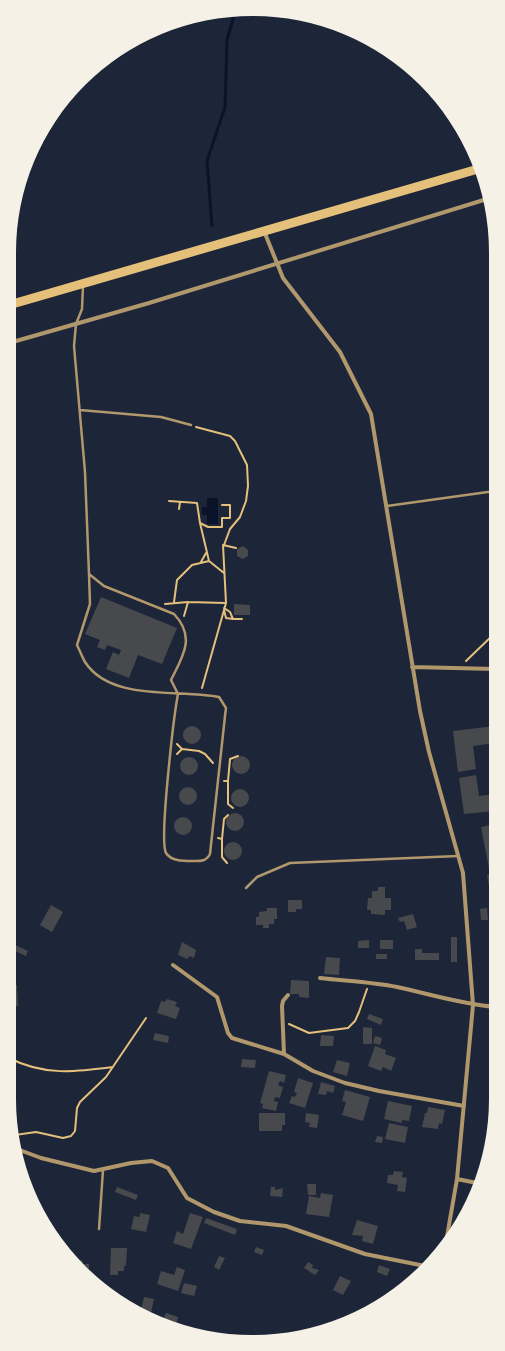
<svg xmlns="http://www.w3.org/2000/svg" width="505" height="1351" font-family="Commissioner,sans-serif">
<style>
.green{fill:#1d2539}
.water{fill:#0b132b}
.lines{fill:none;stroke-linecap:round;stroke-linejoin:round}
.stream{stroke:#0b132b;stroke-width:3}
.building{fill:#48494c}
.path{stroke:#e5c07b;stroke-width:2}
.service{stroke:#b1986c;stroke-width:2.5}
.minor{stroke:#b1986c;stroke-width:4}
.trunk{stroke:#e5c07b;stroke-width:9}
</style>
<rect width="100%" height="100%" fill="#14213d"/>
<path class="green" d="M221 11 316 17 388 50 435 92 471 145 494 220 496 1098 488 1162 446 1247 388 1301 300 1337 220 1340 131 1309 69 1259 22 1177 9 1099V253L17 189 59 104 131 42Z"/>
<path class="water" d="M207 498H218V524H207V515H202V507H207Z"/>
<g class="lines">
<path class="stream" d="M212 226 207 161 225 107 227 40 235 12"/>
</g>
<path class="building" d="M243 546 248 550V556L243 559 237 556V549Z
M101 597 177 628 162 664 138 655 129 678 106 669 113 652 119 655 121 650 107 645 105 650 97 647 100 640 85 634Z
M234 604 250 605V615H234Z
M183 735a9 9 0 1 1 18 0a9 9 0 1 1-18 0Z
M495 726V743L473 746 476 769 458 772 453 731Z
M232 765a9 9 0 1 1 18 0a9 9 0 1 1-18 0Z
M180 766a9 9 0 1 1 18 0a9 9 0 1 1-18 0Z
M476 775 479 796 495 794V811L464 814 459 778Z
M179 796a9 9 0 1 1 18 0a9 9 0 1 1-18 0Z
M231 798a9 9 0 1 1 18 0a9 9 0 1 1-18 0Z
M226 822a9 9 0 1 1 18 0a9 9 0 1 1-18 0Z
M174 826a9 9 0 1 1 18 0a9 9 0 1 1-18 0Z
M495 824V891L490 892 487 875 490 874 481 827Z
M224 851a9 9 0 1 1 18 0a9 9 0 1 1-18 0Z
M378 887H385V898H391V910H385V915L371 914V910H367L368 898H372V891H378Z
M288 900H302V909H296V912H288Z
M51 905 63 912 52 932 40 925Z
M267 908H277V919H274V924H269V928H263V925H256V917H259V912L267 911Z
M487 908 488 920H481L480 909Z
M413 914 417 927 407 930 404 921 400 922 398 918Z
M451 937H457V962H451Z
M369 940V948H358V941Z
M380 940H393V949H380Z
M9 942 28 951 26 956 9 948Z
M182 942 196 950 194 958 189 956 188 959 178 955Z
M415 949H422V953H439V960H415Z
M376 954H387V959H376Z
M326 957 340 958 339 975 324 974Z
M291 980 309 981V998L299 997V994H290Z
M9 985H17L18 1006 9 1007Z
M167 999 177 1002 175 1006 180 1008 176 1019 157 1013 161 1001 165 1002Z
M369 1014 383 1019 381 1025 367 1019Z
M363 1027 372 1028V1044H363Z
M155 1033 169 1036 168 1043 153 1040Z
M321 1035 334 1036 333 1046H320Z
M375 1036 382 1038 380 1045 373 1043Z
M375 1046 386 1050 385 1054 396 1058 391 1071 383 1067 381 1071 368 1066Z
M242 1059 256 1060 255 1068 241 1067Z
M337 1060 350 1063 347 1076 333 1072Z
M269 1071 286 1075 284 1083 280 1081 278 1085 283 1087 280 1098 275 1097 274 1101 278 1102 276 1111 262 1108 263 1104 260 1103Z
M298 1078 313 1083 305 1108 289 1103 292 1096 295 1097 297 1093 294 1092Z
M321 1082 335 1086 333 1093 327 1091 326 1095 318 1094Z
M345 1090 370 1097 363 1121 342 1115 346 1102 342 1101Z
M388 1101 412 1106 409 1121 402 1120V1123L384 1119Z
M428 1107 445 1110 442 1124 439 1123 438 1129 422 1127 425 1113H427Z
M259 1113H285V1125H282V1131H259Z
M306 1113 319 1115 317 1128 309 1127 310 1123 305 1122Z
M389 1123 408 1127 405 1143 385 1139Z
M377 1136 383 1137 382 1143 375 1142Z
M394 1171 403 1172 402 1177 407 1178 405 1192 397 1191 398 1185 387 1183 388 1175H393Z
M307 1184H316V1195H308Z
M117 1187 138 1195 136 1200 115 1192Z
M271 1187H275V1190L283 1188 282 1197 270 1196Z
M321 1193 333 1195 329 1217 306 1214 309 1196 320 1198Z
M140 1213 150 1215 146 1232 131 1229 134 1216 140 1217Z
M190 1213 203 1217 191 1249 173 1243 177 1231 183 1234Z
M206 1218 237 1229 235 1235 204 1223Z
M357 1220 378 1226 373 1244 362 1241 363 1236 352 1235Z
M256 1247 264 1250 262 1255 254 1252Z
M111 1248H127L126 1266H124V1271H118V1275H110Z
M219 1256 225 1258 219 1270 214 1267Z
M82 1260 83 1264H89V1274H93L94 1279 71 1261Z
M308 1262 313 1265 312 1268 319 1270 315 1275 304 1268Z
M379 1265 390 1269 387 1276 377 1272Z
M177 1267 185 1270 178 1291 157 1284 161 1271 174 1275Z
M340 1276 351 1281 343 1295 333 1290Z
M184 1283 197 1286 194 1296 181 1293Z
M144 1297 154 1299 151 1313 141 1310Z
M166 1313 178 1317 176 1325 163 1320Z"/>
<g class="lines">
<path class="path" d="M196 427 230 436 235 441 247 465 248 486 246 501 240 517 230 529 224 545
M169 501 197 503 200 523 208 527H222V518H230V505H222
M179 509 180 502
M200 523 209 561 224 573
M201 562 206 553
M174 602 177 580 192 565 209 561
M165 604 188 602
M224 608 230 612 233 619H242
M224 610 226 618 233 619
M184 616 188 602 225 603
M466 661 495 633
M202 688 226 603 223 545 236 548
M182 749 199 751 205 754 213 763
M177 754 182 749 177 744
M224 781H228L230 759 238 756
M228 781V804L233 808
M218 838 222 839 224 819 228 815
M222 839V857L227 863
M289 1024 309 1033 348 1028 355 1021 359 1012 367 989
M9 1058C44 1076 75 1072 113 1067
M15 1135 36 1132 63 1138 71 1136 75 1131 77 1108 80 1102 106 1077 146 1018"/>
<path class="service" d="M83 286 82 309 76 324 74 346 85 472 89 574 104 586 174 614C196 637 183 656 171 680L178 694C174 715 159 841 166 853 171 861 183 861 192 861 200 861 206 862 210 854L225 716 226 708 219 697C179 689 111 702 85 662 82 657 80 651 77 645L90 604 89 574
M80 410 161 417 191 425
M387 506 495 491
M246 888 257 877 290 863 458 856
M99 1229 103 1170"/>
<path class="minor" d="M264 231 283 278 340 352 371 414 420 711 429 752 463 873 473 1005 457 1179 445 1248
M9 343 149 303 487 199
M412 667 495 669
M173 965 217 997 228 1033 232 1038 284 1054 313 1071 345 1083 379 1091 464 1106
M320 978C346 981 372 982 397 987 430 994 461 1004 496 1007
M284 1054 282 1006 283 1001 288 995
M17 1149 41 1158 94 1171 131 1163 152 1161 168 1168 187 1198 214 1212 240 1221 286 1226 365 1254 425 1266
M457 1179 477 1183
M279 1338 284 1336 302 1337"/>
<path class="trunk" d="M9 305 478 169"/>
</g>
<path d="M0 0H505V1351H0ZM252 16H253A236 236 0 0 1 489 252V1099A236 236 0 0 1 253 1335H252A236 236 0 0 1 16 1099V252A236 236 0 0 1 252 16Z" fill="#f6f1e7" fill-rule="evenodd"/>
</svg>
